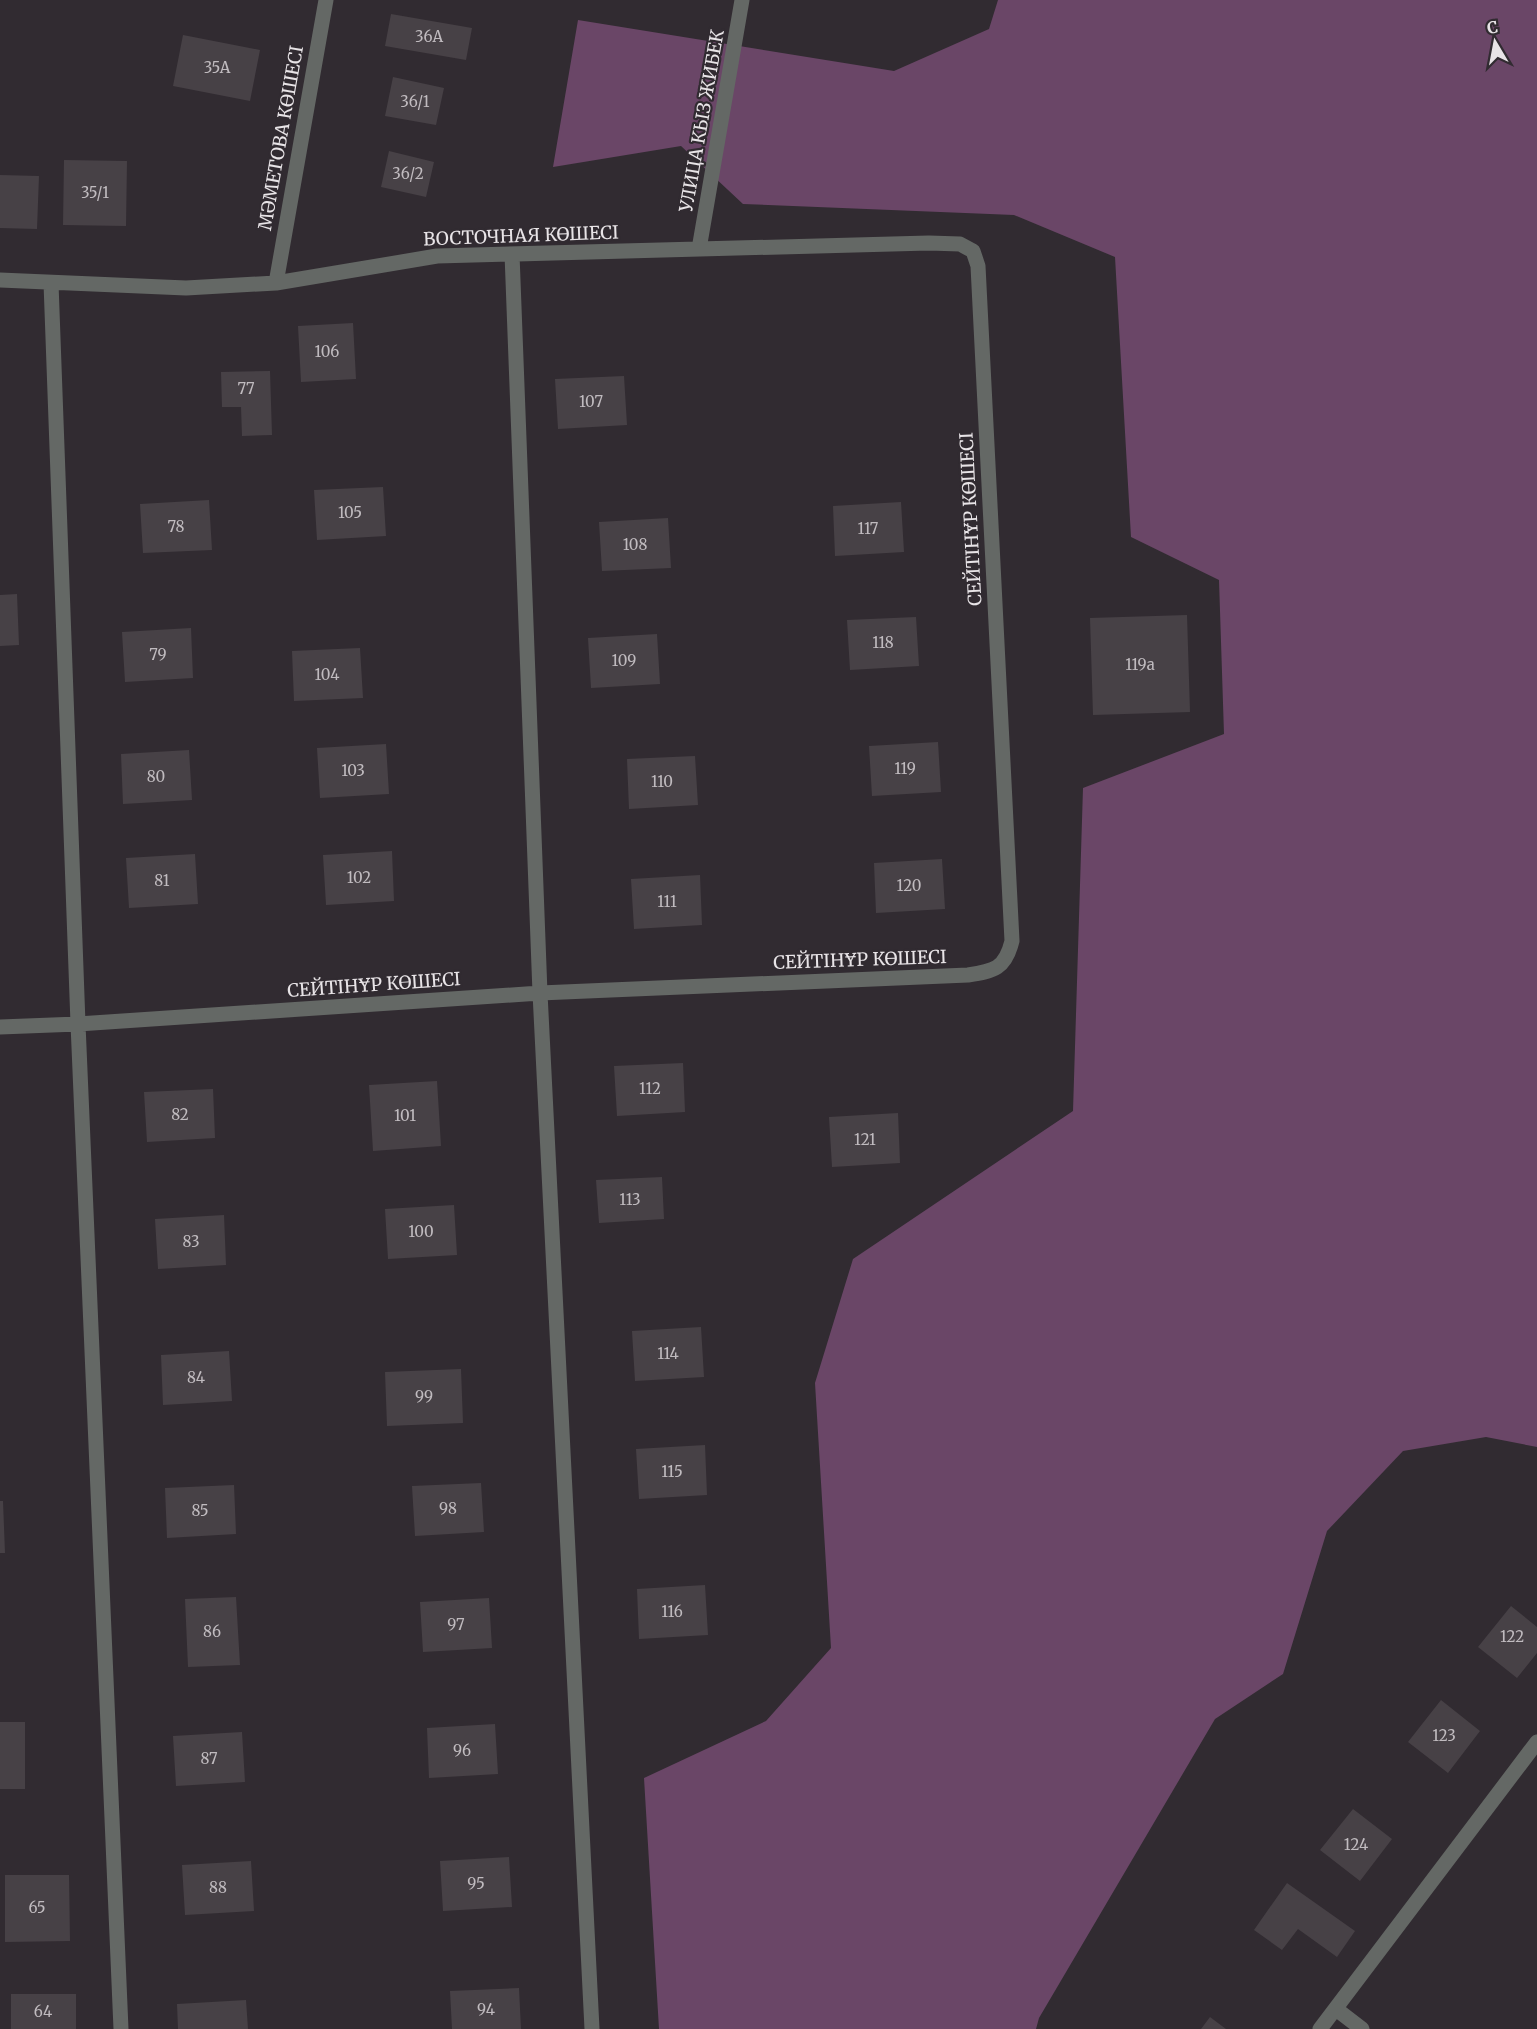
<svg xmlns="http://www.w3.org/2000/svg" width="1537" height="2029" font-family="Merriweather,serif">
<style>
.green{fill:#6a4667}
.building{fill:#474146}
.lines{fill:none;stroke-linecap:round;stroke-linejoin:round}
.minor{stroke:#646865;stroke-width:15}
.labels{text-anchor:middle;stroke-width:4.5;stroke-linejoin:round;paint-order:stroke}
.number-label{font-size:15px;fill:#c0bbbf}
.street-label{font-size:18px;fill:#e8e4e7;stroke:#312b31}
</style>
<rect width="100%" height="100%" fill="#312b31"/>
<path class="green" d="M998 0H1537V1447L1486 1437 1403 1451 1327 1531 1283 1674 1215 1719 1039 2018 1036 2029H659L644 1778 766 1721 831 1648 815 1383 853 1259 1073 1111 1083 788 1224 734 1219 580 1131 537 1115 257 1014 215 743 204 681 146 553 167 578 20 894 71 989 29Z"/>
<path class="building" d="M391 14 472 28 466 60 385 46Z
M183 35 260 50 250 101 173 86Z
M393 77 444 88 436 125 385 116Z
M389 151 434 162 426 197 381 187Z
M64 160 127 161 126 226 63 225Z
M0 175 39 176 37 229 0 228Z
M353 323 356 379 301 382 298 326Z
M270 371 272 435 242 436 241 407H222L221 372Z
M624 376 627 425 558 429 555 379Z
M383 487 386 536 317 540 314 490Z
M209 500 212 550 143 553 140 504Z
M901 502 904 552 835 556 833 506Z
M668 518 671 568 602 571 599 522Z
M17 594 19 645 0 646V595Z
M1187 615 1190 712 1093 715 1090 618Z
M916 617 919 666 850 670 847 620Z
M191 628 193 678 125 682 122 632Z
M657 634 660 684 591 688 588 638Z
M360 648 363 698 294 701 292 651Z
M938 742 941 792 872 796 869 746Z
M386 744 389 794 320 798 317 748Z
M189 750 192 800 123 804 121 754Z
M695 756 698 805 629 809 627 759Z
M392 851 394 901 326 905 323 855Z
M195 854 198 904 129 908 126 858Z
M942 859 945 909 876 913 874 863Z
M700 875 702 925 634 929 631 879Z
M683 1063 685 1112 617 1116 614 1066Z
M437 1081 441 1146 373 1151 369 1085Z
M213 1089 215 1138 147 1142 144 1092Z
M898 1113 900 1163 832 1167 829 1117Z
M662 1177 664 1219 599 1223 596 1180Z
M454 1205 457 1255 388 1259 385 1209Z
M224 1215 226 1265 158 1269 155 1219Z
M701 1327 704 1377 635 1381 632 1331Z
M229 1351 232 1401 163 1405 161 1355Z
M461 1369 463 1423 387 1426 385 1372Z
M705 1445 707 1495 639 1499 636 1449Z
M481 1483 484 1532 415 1536 412 1486Z
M234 1485 236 1534 167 1538 165 1488Z
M0 1501H3L5 1553H0Z
M705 1585 708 1635 639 1639 637 1589Z
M236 1597 240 1665 188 1667 185 1599Z
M489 1598 492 1648 423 1652 420 1602Z
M1511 1606 1537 1627V1653L1517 1678 1478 1647Z
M1441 1700 1480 1731 1448 1773 1408 1742Z
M0 1722H25V1789H0Z
M495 1724 498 1774 429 1778 427 1728Z
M242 1732 245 1782 176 1786 173 1736Z
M1353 1809 1392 1839 1360 1881 1320 1850Z
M509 1857 512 1907 443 1911 440 1861Z
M251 1861 254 1911 185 1915 182 1865Z
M5 1875H69L70 1941 5 1942Z
M1287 1883 1355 1931 1337 1957 1298 1929 1282 1950 1254 1930Z
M519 1988 521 2029H452L450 1991Z
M11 1994H76V2029H11Z
M246 2000 248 2029H178L177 2004Z
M1210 2017 1226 2029H1201Z"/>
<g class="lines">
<path class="minor" d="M699 249 742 0
M512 254 540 993 592 2029
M0 280 186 288 276 283 437 256 929 243 960 244 973 251 978 266 1012 941C1005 969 994 971 968 975L540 993 78 1024 0 1027
M51 283 78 1024 121 2029
M276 283 326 0
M1336 2009 1362 2029
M1320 2029 1537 1742"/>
</g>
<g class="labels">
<g class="number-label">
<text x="429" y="42">36А</text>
<text x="217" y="73">35А</text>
<text x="415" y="107">36/1</text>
<text x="408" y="179">36/2</text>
<text x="95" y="198">35/1</text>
<text x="327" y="357">106</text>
<text x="246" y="394">77</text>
<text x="591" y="407">107</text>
<text x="350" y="518">105</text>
<text x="176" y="532">78</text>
<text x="868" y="534">117</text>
<text x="635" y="550">108</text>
<text x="883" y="648">118</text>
<text x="158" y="660">79</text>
<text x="624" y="666">109</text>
<text x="1140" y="670">119а</text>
<text x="327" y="680">104</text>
<text x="905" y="774">119</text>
<text x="353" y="776">103</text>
<text x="156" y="782">80</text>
<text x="662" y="787">110</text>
<text x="359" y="883">102</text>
<text x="162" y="886">81</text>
<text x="909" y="891">120</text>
<text x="667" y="907">111</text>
<text x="650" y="1094">112</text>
<text x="180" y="1120">82</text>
<text x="405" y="1121">101</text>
<text x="865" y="1145">121</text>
<text x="630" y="1205">113</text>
<text x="421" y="1237">100</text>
<text x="191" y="1247">83</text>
<text x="668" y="1359">114</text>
<text x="196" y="1383">84</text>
<text x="424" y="1402">99</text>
<text x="672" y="1477">115</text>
<text x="448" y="1514">98</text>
<text x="200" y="1516">85</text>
<text x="672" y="1617">116</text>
<text x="456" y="1630">97</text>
<text x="212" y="1637">86</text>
<text x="1512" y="1642">122</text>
<text x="1444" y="1741">123</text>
<text x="462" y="1756">96</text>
<text x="209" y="1764">87</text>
<text x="1356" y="1850">124</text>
<text x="476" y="1889">95</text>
<text x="218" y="1893">88</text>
<text x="37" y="1913">65</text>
<text x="486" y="2015">94</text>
<text x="43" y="2017">64</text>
</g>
<g class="street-label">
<text transform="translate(702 121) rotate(-80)" y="6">УЛИЦА КЫЗ ЖИБЕК</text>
<text transform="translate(281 138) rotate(-80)" y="6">МӘМЕТОВА КӨШЕСІ</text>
<text transform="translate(521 236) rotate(-2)" y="6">ВОСТОЧНАЯ КӨШЕСІ</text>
<text transform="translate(971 519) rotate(-93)" y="6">СЕЙТІНҰР КӨШЕСІ</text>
<text transform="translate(860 960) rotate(-2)" y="6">СЕЙТІНҰР КӨШЕСІ</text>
<text transform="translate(374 985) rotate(-4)" y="6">СЕЙТІНҰР КӨШЕСІ</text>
</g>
</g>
<g transform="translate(1495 42) rotate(350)" stroke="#312b31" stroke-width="4.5" paint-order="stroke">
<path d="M0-4.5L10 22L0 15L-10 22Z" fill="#e8e4e7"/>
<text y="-9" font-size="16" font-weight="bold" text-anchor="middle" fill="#e8e4e7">С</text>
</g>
</svg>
